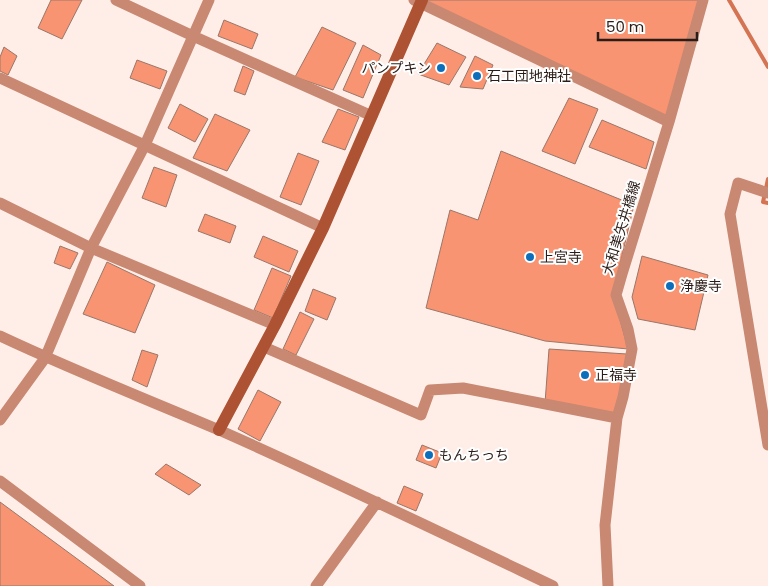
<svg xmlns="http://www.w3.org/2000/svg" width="768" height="586" font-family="Poppins,'Noto Sans JP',sans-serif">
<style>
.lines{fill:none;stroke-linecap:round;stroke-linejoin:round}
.stream{stroke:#d47453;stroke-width:4}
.building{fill:#f89472;stroke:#9a7669}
.street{stroke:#c88872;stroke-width:11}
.secondary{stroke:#ad5232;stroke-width:12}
.poi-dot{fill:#0d6fbb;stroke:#fff;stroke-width:2}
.labels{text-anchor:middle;stroke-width:4;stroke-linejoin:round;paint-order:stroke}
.poi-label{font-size:14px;fill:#2b1c17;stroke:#fff;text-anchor:start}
.street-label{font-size:14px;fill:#2b1c17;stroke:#fff}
</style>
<rect width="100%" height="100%" fill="#ffeee8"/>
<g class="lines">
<path class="stream" d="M729 0 768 67
M768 179 763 202 768 203"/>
</g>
<path class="building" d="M51 0H82L62 39 38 28Z
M422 0H703L669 122Z
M224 20 258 34 252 49 218 36Z
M322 27 356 43 333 90 295 77Z
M437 43 466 57 449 85 418 74Z
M363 45 381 55 363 98 343 90Z
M4 47 17 56 8 75 0 71V57Z
M475 56 493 65 483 89 460 87Z
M137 60 167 71 160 89 130 78Z
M243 66 254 71 245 95 234 91Z
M569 98 598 109 575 164 542 151Z
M180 104 208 119 195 142 168 128Z
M338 109 359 117 345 150 322 142Z
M215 114 250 130 227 171 193 158Z
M602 120 654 142 646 169 589 147Z
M501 151 634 205 613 294 628 349 545 341 426 308 450 210 478 220Z
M298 153 319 161 301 205 280 197Z
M154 167 177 175 166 207 142 198Z
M205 214 236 226 230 243 198 231Z
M263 236 298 251 289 272 254 257Z
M60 246 78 253 70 269 54 263Z
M642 256 708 275 695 330 638 319 632 297Z
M107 262 155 285 135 333 83 314Z
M272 268 291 276 273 318 254 310Z
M313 289 336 298 327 320 305 311Z
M300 312 314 319 296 355 283 349Z
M549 349 627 354 619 397 613 416 545 403Z
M142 350 158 355 147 387 132 380Z
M258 390 281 402 260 441 238 429Z
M422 445 442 453 436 468 416 460Z
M166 464 201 485 189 495 155 474Z
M404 486 423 494 416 511 397 503Z
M0 502 114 586H0Z"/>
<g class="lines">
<path class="street" d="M116 0 193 36 372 116
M414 0 669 122
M0 78 323 228
M768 193 738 183 730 214 768 445
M0 203 91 248 275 325
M0 336C72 370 146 399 219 430 332 480 442 533 553 586
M264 347 421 415 430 390 463 388 617 418
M0 420 45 358 91 248 145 145 209 0
M0 481 140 586
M316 586 377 502
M608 586 605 525 617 418 623 397 632 349 628 329 616 295 622 274 669 122 703 0"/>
<path class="secondary" d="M219 430 275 325 323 228 422 0"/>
</g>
<g class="poi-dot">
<circle cx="441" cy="68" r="5"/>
<circle cx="477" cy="76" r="5"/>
<circle cx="530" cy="257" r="5"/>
<circle cx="670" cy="286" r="5"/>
<circle cx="585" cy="375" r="5"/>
<circle cx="429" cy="455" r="5"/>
</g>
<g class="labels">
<g class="poi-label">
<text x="431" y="73" text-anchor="end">パンプキン</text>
<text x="487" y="81">石工団地神社</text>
<text x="540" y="262">上宮寺</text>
<text x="680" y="291">浄慶寺</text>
<text x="595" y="380">正福寺</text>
<text x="439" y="460">もんちっち</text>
</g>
<g class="street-label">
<text transform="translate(621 228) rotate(-73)" y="5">大和美矢井橋線</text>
</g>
</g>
<path d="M598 32v8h99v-8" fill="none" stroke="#2b1c17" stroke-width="2.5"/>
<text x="606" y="32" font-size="15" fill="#2b1c17" stroke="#ffffff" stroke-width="4" paint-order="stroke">50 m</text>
</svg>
